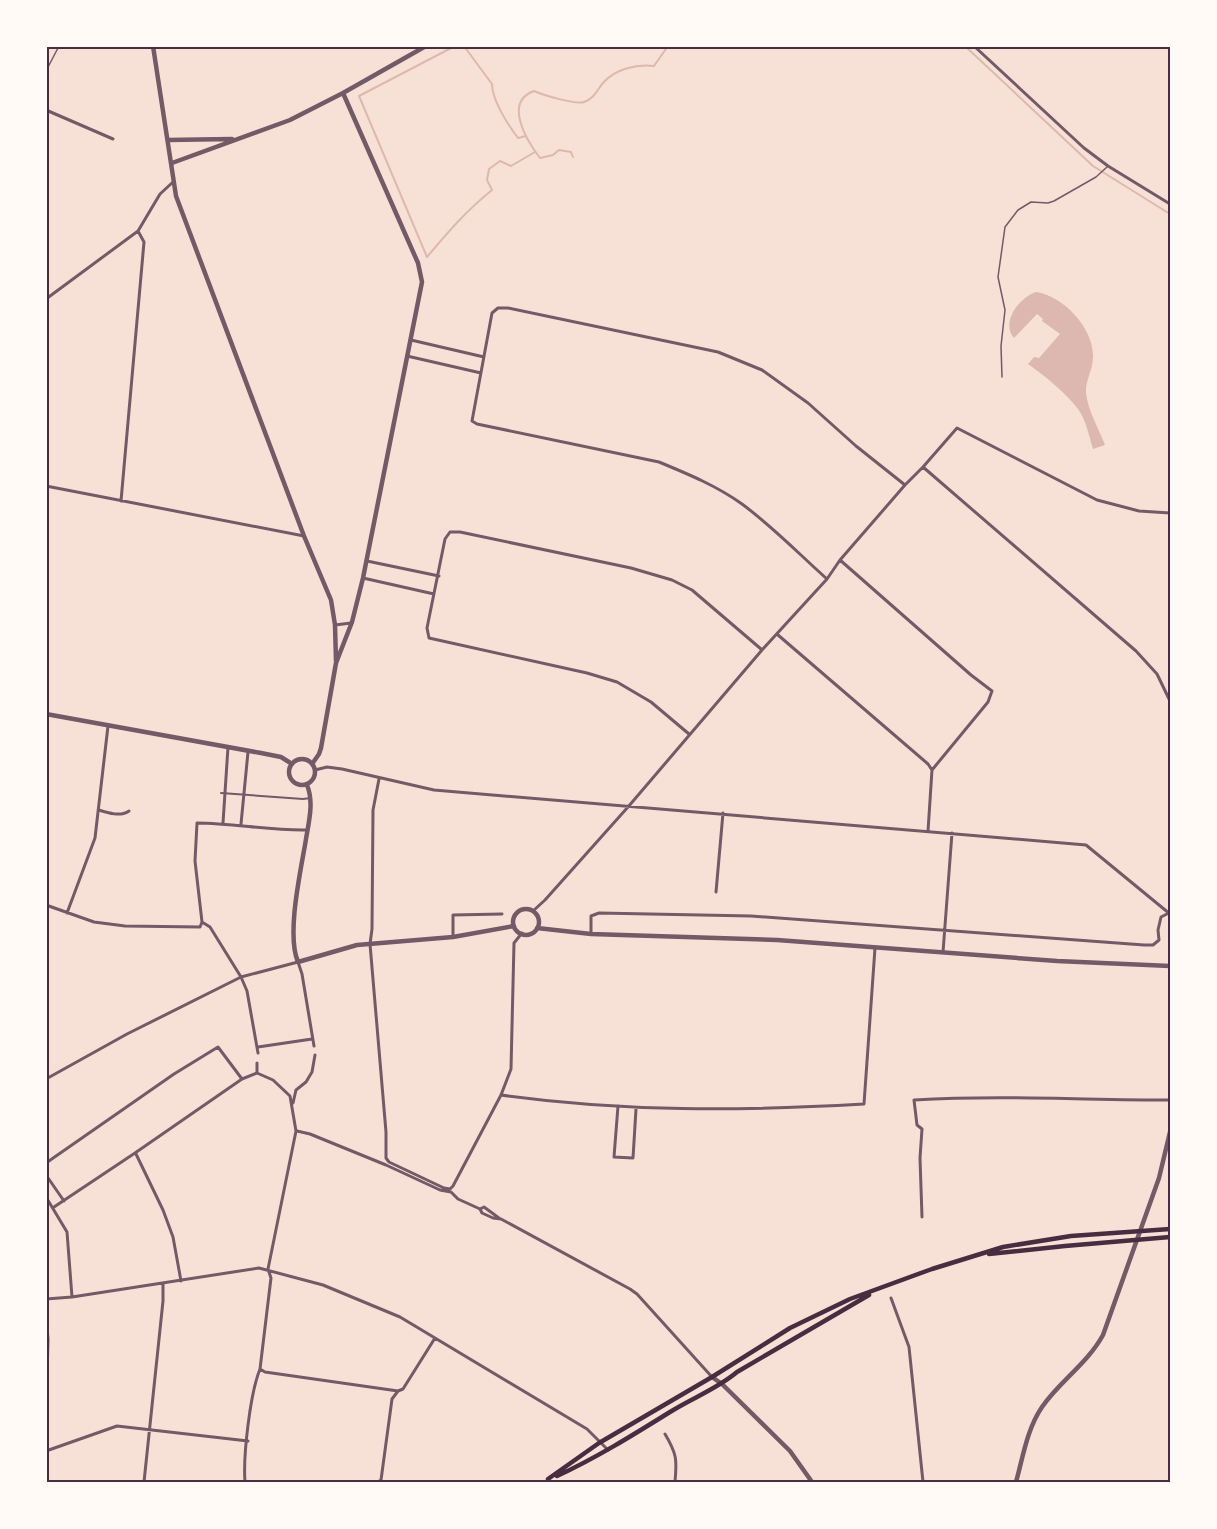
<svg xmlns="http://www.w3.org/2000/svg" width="1217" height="1529" font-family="Barlow,sans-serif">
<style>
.water{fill:#dcb8b0}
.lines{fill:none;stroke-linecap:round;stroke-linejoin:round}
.stream{stroke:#dcb8b0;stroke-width:2}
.service{stroke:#755966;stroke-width:1.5}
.pedestrian{stroke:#755966;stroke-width:2}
.minor{stroke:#755966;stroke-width:3}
.tertiary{stroke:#755966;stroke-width:4.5}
.secondary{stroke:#4a2c40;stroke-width:4.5}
.neatline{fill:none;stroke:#4a2c40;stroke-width:2}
</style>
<rect width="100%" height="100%" fill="#f7e1d7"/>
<path class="water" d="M1036 292C1064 296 1094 329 1093 357 1093 370 1085 381 1086 393 1088 411 1099 429 1105 445L1093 449C1089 436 1086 420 1078 409 1065 392 1045 376 1028 364L1034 357 1039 358 1060 334 1042 321 1043 319 1037 314 1014 338C1000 322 1020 297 1036 292Z"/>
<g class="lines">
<path class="stream" d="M455 46 359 96 427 257C448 232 466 211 492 190L487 180 489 169 500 161 511 166 535 152
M464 46 492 84C492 100 508 125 518 138L526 136
M965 46 1093 166 1170 214
M573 157 571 152 559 150 553 155 540 158C527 141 503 102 534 91 543 95 576 105 584 102 594 99 597 90 603 83 615 69 636 64 654 66L668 46"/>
<path class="service" d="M46 71 59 46
M1002 377 1001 346 1005 310 998 277 1005 227 1018 210 1031 202 1048 203 1054 201 1096 177 1107 167"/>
<path class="pedestrian" d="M221 793 303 799 311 798"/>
<path class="minor" d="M974 46 1084 148 1108 166 1170 204
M46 110 113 139
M46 299 138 231 160 194 173 182
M411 340 484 357
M407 356 481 373
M923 467 1136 651 1157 674 1170 701
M46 486 304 536
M121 501 144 242 138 231
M840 560 971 675 992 691 988 702 932 770 928 831
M367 561 439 576
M363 578 434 594
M827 579C799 554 772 526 742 504 717 486 688 474 659 462L477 424 472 421 492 313 498 308H508L718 352 762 370 808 403 856 446 905 485
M335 625 351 623
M778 635 928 764 932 770
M689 734 651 702 617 682 587 673 429 638 427 628 445 539 450 532H460L631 568 672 580 692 590 761 649
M315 770 327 767 342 769 434 790 1086 845 1170 914
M379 779 373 810 372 929 370 944 386 1132V1158L389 1162 444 1188 450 1189 453 1186 501 1095 511 1069 514 943 522 933
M99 810C108 813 121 817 129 811
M223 823 228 747
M241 824 248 752
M716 892 723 813
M46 905 94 922 125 926 200 927 202 922
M533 911 545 900 628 807 762 650 827 579 840 560 905 485 923 467 957 428 1097 500 1139 511 1170 513
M67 913 95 838 108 726
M202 922 195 861 197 823C233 823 271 831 307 830
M202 922 210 927 241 977 247 991 258 1053
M591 934V916L599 913 751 916 1144 945H1153L1159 940 1158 930 1161 917 1169 913
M453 937V915L502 914
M943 952 952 833
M258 1047 312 1039
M257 1073V1063
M46 1079 127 1034 241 977 298 962 302 974 314 1046
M501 1095C622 1112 742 1111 864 1104L875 948
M293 1103 296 1090 306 1082 312 1072 315 1055
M618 1106 614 1157 633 1158 636 1109
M297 1131 310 1134 386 1165 440 1190 451 1192 458 1199 480 1209 482 1213 493 1218 501 1219 630 1289 637 1294 712 1377
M136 1154 163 1210 173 1237 181 1281
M46 1163 174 1074 218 1047 242 1079
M46 1175 64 1201
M46 1197 67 1232 72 1297
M54 1207 135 1153 242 1079 257 1073 273 1080 290 1096 296 1131 268 1269 271 1278 270 1286 260 1369C250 1394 243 1456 245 1482
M480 1209 484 1207 499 1218
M922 1217 920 1158 922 1129 917 1125 914 1100C1000 1095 1085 1100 1170 1100
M891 1298 909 1347 923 1482
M46 1299 72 1297 259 1268 323 1285 400 1317 587 1429 608 1450
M46 1315 48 1339 46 1418
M260 1369 265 1372 398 1391
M665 1434C677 1454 677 1460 675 1482
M46 1442 47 1451
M46 1451 117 1426 248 1441
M144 1482 163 1301V1284
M378 1482 381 1480 392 1399 398 1391 403 1389 435 1338"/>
<path class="tertiary" d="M153 46 176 196 304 536 331 600 335 625 336 661
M168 140 232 139
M172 163 290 120 343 93 426 46
M46 714 261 753 281 757 292 764
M289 772a13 13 0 1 1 26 0a13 13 0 1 1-26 0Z
M312 764 319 754 321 748 336 663 352 622 363 578 422 282 418 263 343 93
M307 785C314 802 309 821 306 839 301 870 286 934 298 962L357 945 453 937 514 926
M513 922a13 13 0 1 1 26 0a13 13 0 1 1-26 0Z
M537 928 591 934 777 940 1057 961 1170 966
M712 1377 722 1384 790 1451 812 1482
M1016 1482C1023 1457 1027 1429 1042 1407 1060 1381 1087 1364 1103 1335L1159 1178 1170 1132"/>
<path class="secondary" d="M989 1254 1065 1246 1170 1237
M557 1476C596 1458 633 1435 670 1412 692 1398 717 1389 737 1372L869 1295
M548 1479 599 1443 712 1377 790 1328 850 1299 932 1269 1003 1247 1071 1236 1170 1229"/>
</g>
<rect width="1217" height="1529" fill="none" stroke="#fffaf5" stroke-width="96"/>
<rect x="48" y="48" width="1121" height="1433" class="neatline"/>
</svg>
